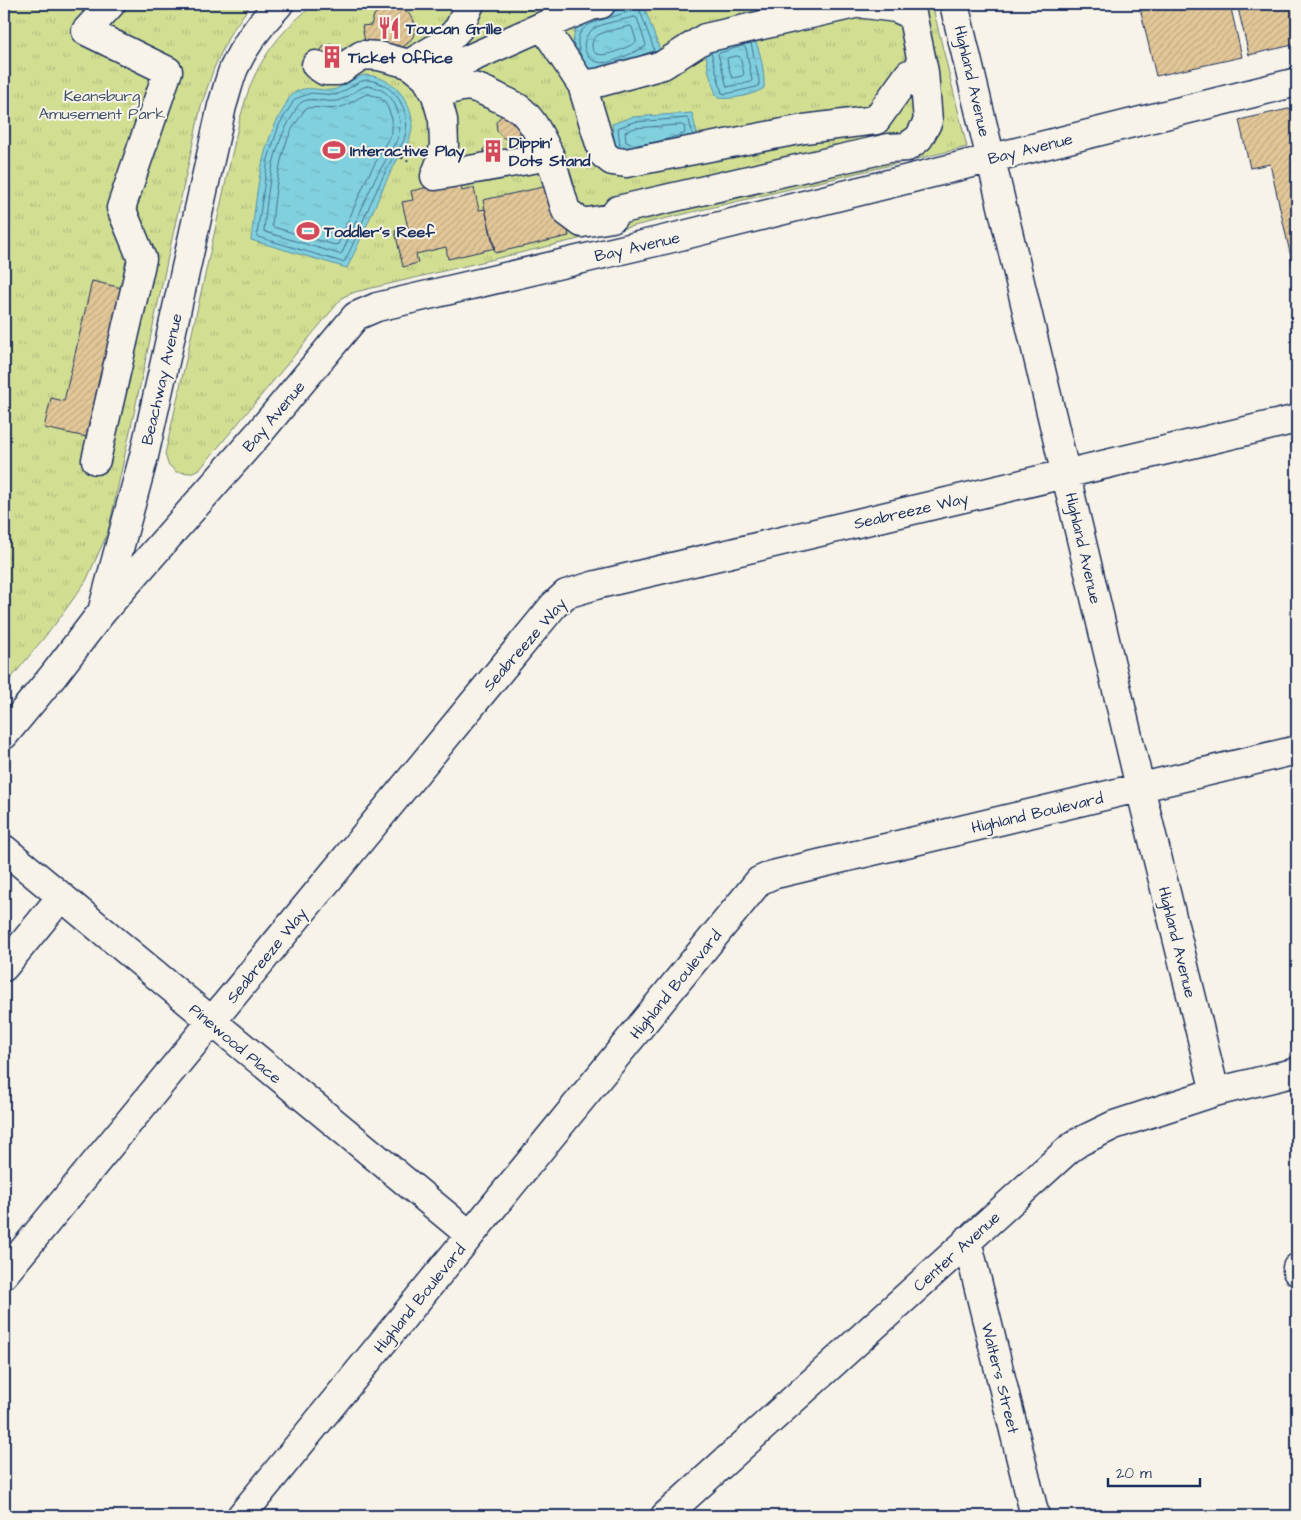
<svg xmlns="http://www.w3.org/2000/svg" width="1301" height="1520" font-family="'Architects Daughter',sans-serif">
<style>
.park{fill:url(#park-tufts);stroke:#768778}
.water{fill:url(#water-ripples);stroke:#5890ab}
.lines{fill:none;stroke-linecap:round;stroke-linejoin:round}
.shore{stroke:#446f91;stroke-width:1}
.building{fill:url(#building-hatch);stroke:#1b2f5e}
.minor-casing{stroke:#1b2f5e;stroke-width:31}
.path{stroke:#1b2f5e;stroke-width:3;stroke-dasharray:4 4;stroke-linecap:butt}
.minor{stroke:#f7f3e8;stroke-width:28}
.labels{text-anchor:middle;stroke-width:4;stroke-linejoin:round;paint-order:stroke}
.poi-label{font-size:16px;font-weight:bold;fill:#1b2f5e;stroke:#f7f3e8;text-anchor:start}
.street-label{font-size:16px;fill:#1b2f5e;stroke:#f7f3e8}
.park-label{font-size:16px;fill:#405268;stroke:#f7f3e8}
</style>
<defs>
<pattern id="park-tufts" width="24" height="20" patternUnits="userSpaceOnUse" patternTransform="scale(1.25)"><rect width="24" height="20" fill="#d2df92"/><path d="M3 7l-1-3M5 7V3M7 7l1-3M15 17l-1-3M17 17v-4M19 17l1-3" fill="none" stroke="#b4c080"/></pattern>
<pattern id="water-ripples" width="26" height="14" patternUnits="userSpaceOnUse" patternTransform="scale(1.25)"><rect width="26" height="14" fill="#81d0de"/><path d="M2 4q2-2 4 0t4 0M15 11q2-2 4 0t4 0" fill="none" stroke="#6fb3c1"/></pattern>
<pattern id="building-hatch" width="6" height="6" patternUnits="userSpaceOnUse" patternTransform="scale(1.25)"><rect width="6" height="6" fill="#e2c797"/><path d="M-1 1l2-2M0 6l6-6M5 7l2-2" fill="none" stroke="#c1ab85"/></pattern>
</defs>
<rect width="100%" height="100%" fill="#f7f3e8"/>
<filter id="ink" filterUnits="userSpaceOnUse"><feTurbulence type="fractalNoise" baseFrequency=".02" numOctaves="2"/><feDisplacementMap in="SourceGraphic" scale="10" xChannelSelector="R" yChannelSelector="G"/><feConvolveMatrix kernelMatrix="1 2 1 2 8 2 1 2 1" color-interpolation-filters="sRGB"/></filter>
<g filter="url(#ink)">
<path class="park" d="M4 4H251L230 34 214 68 201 106 108 532 86 581 56 623 4 687Z
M315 4H932L967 147 355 292 343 297 200 469 190 473 176 472 168 464 165 454 240 118C243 110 245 100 248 92 260 57 285 26 315 4Z"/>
<path class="water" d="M638 4H643L661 53 592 74 579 65 572 48 575 30 589 18Z
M752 35C760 46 765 74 764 88 754 95 730 100 718 98 711 84 706 64 706 48Z
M366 75C399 77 423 114 407 145 406 148 403 151 401 154 394 165 388 177 383 188 371 215 360 242 347 268L251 240C257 195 259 148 284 108 286 104 288 98 292 95 302 84 319 91 332 90 339 89 343 85 349 82 354 78 360 76 366 75Z
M692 113 699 142 616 155 612 124 632 117Z"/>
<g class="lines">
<path class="shore" d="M634 17 637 18 646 45 645 47C634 52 621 59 609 62 587 67 575 43 593 29 602 23 623 20 634 17Z
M629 26 632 27 636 40V43C626 47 592 66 592 45 592 40 595 37 598 35 607 30 620 29 629 26Z
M743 46 746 48 752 80 751 82 727 87 718 54Z
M711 52 722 93 726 94 756 87 759 85V80L751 43
M581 56C564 14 619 23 637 6L639 8 654 49 653 51 642 55
M737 56 740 57 744 74 742 76 733 78 731 76 727 60 728 58Z
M367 80C394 82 412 110 405 136 404 142 400 147 396 152 390 162 385 173 380 183 367 209 358 235 345 261L342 262 258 237 257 235 268 159 279 125 295 99 311 93 336 95 344 91 359 82Z
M367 86C394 87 405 117 397 140L374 181 342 253 339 254 265 232 264 230C268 190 271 149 293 115 295 111 297 105 302 102 312 96 325 103 336 101 348 99 355 89 367 86Z
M368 94 379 97 384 101 388 108 392 119V132L367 178 338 244 335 245 273 227 272 225C275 194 278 157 292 129 296 123 301 116 305 109 314 105 325 110 336 108 349 107 356 97 368 94Z
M682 125 684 126 685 131 684 134C669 138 639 149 626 142L625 132 635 128Z
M620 147 618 128 633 122 687 118 689 120 693 135"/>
</g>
<path class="building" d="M74 4H103L90 18Z
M1139 4H1230L1242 57 1156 76Z
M1237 4H1297V44L1249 55Z
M392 5 399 6 405 10 410 15 414 21 415 29 413 37 408 43 402 48 395 50 380 46 374 41 365 42 362 26 371 25 374 15 379 10 385 6Z
M331 44 338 45 344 51 324 65 320 54 321 50 323 47Z
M1297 107V284L1270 164 1250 168 1239 120Z
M504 113 522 127 521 132 515 138 506 139 502 137 497 131 496 122Z
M490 141 503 151 495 161 483 150Z
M459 180 462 191 474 188 479 210 485 209 495 248 448 259 446 247 416 254 418 263 403 267 395 231 408 228 402 202 413 200 411 191Z
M557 184 569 236 495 253 483 200Z
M92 281 131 290 96 439 44 428 51 398 64 401Z
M1297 338V361L1292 339Z"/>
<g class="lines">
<defs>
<path id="minor" d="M865 4 896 8 912 15
M954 4 1140 787 1215 1092
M543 26 582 85 603 154 612 161 626 163 804 129 876 120 909 74 924 72
M409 64 446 42 459 28 470 4
M316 65 325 71H338L362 55 379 56 409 64 426 78 436 95 443 120 444 145 441 161 435 176
M426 78 543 26 591 6 601 4
M582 85 601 82 663 65 705 38 855 4
M436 95C468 82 471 84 501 99 509 103 518 106 524 113 536 125 543 142 550 156
M435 176 550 156 566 211 582 223 612 218 618 210 889 148 907 147 919 138 928 121 924 72 910 4
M96 460 142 259 121 208 168 71 86 31 111 4
M102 612 260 432 356 316 377 307 672 238 1297 82
M4 735 53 676 102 612 144 456 222 106C226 94 229 80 234 68 245 44 261 23 279 4
M4 849 470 1235
M4 967 61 897
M967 1240 1035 1516
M1297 1268V1271
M4 1274 554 605 566 594 596 585 1297 419
M241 1516 759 881 772 875 1297 750
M665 1516 1069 1149 1079 1142 1114 1125 1215 1092 1297 1072"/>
</defs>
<use href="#minor" class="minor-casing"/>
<path class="path" d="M400 156 408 161"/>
<use href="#minor" class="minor"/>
</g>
</g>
<defs>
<symbol id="restaurant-bare" viewBox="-9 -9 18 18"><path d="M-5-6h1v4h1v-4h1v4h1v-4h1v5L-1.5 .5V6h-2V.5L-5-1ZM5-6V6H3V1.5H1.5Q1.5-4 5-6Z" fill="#d1495b" stroke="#f7f3e8" stroke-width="2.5" paint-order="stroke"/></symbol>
<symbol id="building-bare" viewBox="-9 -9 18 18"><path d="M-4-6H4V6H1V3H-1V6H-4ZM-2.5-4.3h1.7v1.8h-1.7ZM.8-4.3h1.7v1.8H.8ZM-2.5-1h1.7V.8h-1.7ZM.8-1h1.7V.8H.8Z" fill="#d1495b" stroke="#f7f3e8" stroke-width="2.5" paint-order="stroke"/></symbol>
<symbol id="stadium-bare" viewBox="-9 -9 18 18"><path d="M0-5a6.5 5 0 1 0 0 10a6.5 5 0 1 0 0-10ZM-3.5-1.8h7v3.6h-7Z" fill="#d1495b" stroke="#f7f3e8" stroke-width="2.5" paint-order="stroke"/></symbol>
</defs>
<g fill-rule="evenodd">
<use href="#restaurant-bare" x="373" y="12" width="32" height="32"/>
<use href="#building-bare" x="316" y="41" width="32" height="32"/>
<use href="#stadium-bare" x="318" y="134" width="32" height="32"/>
<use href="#building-bare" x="477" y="135" width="32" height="32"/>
<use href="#stadium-bare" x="292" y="215" width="32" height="32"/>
</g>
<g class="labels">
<g class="poi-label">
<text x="406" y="34">Toucan Grille</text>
<text x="348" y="63">Ticket Office</text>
<text x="509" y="148">Dippin'<tspan x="509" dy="18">Dots Stand</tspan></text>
<text x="350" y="156">Interactive Play</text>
<text x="324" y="237">Toddler's Reef</text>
</g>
<g class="street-label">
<text transform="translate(973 81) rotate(77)" y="6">Highland Avenue</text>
<text transform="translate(1030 148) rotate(-14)" y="6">Bay Avenue</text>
<text transform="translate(637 246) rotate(-13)" y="6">Bay Avenue</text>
<text transform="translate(161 379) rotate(-77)" y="6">Beachway Avenue</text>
<text transform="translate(273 416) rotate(-50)" y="6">Bay Avenue</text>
<text transform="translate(911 510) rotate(-13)" y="6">Seabreeze Way</text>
<text transform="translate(1084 548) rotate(77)" y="6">Highland Avenue</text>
<text transform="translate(524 644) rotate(-49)" y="6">Seabreeze Way</text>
<text transform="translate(1037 812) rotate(-13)" y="6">Highland Boulevard</text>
<text transform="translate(1178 942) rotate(76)" y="6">Highland Avenue</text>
<text transform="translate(266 955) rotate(-51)" y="6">Seabreeze Way</text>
<text transform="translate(675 984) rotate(-51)" y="6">Highland Boulevard</text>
<text transform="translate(236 1043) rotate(40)" y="6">Pinewood Place</text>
<text transform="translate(956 1251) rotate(-42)" y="6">Center Avenue</text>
<text transform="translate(419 1298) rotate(-51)" y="6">Highland Boulevard</text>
<text transform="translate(1001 1378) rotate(76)" y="6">Walters Street</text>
</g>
<g class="park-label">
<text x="102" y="101">Keansburg<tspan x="102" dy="18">Amusement Park</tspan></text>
</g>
</g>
<rect width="1301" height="1520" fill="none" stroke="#f7f3e8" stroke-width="20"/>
<rect x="10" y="10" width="1281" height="1500" fill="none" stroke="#1b2f5e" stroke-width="2" filter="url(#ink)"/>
<path d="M1108 1478v8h92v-8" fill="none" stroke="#1b2f5e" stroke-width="2.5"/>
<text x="1116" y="1478" font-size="15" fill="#1b2f5e" stroke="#f7f3e8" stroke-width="4" paint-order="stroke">20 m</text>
</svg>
